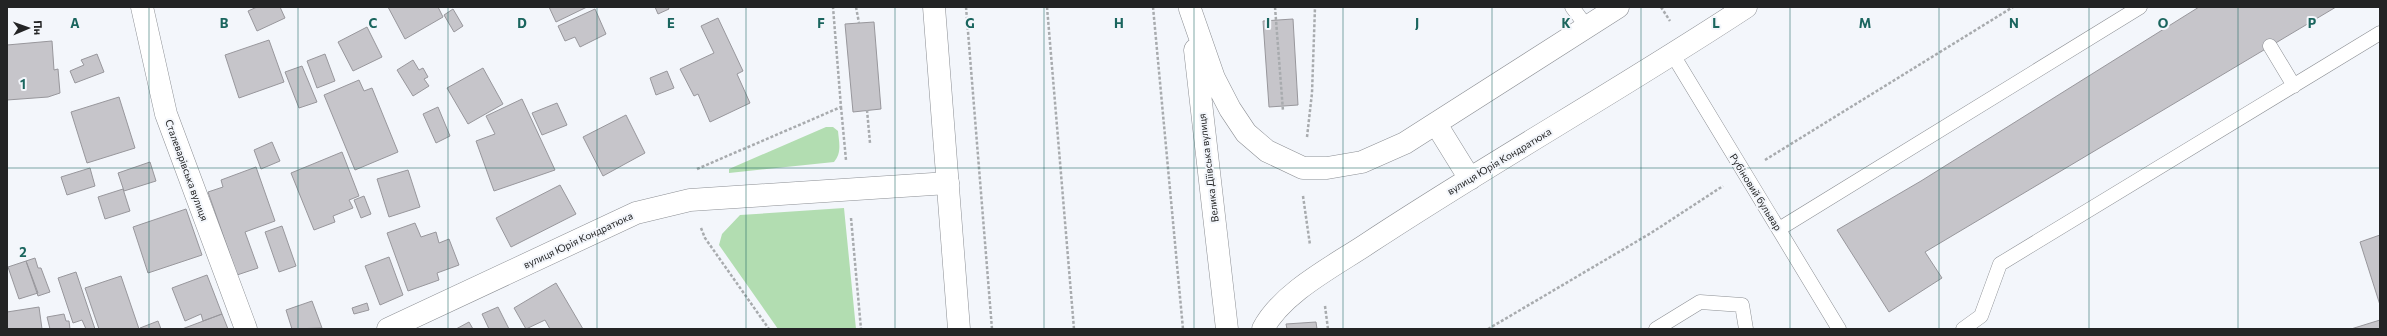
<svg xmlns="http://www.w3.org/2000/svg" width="2387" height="336" font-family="Commissioner,sans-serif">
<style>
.green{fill:#b2ddb1}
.building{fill:#c6c5ca;stroke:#98979c}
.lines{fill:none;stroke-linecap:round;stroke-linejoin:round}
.service-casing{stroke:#8c8f94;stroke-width:15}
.minor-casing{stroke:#8c8f94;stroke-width:23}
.tertiary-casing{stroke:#8c8f94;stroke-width:23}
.secondary-casing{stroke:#8c8f94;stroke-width:23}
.path{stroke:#a8abae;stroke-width:2.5;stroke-dasharray:3 2;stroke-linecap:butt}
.service{stroke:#fff;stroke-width:14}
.minor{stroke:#fff;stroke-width:22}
.tertiary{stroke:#fff;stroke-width:22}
.secondary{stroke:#fff;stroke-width:22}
.grid{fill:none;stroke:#1a655e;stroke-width:1;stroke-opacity:0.55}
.labels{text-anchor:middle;stroke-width:4;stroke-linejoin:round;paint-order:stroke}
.street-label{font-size:10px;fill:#232425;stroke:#f3f6fb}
.grid-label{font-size:13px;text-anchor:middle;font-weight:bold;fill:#1a655e;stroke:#f3f6fb;stroke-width:4;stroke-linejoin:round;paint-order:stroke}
</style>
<rect width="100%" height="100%" fill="#f3f6fb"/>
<path class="green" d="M826 127H833L838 131C839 142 842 153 834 162L729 173V169Z
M844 208 856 329H778L719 245 722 234 740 215Z"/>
<path class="building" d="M257 7H280L285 18 257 31 248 11Z
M388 7H438L443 17 405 39Z
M549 7H587L556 22Z
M655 7H668L669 9 658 14Z
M2199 7H2336L1925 252 1942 278 1889 312 1837 230 1921 181Z
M453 9 463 26 454 32 444 15Z
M595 9 606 34 580 47 575 37 565 41 558 26Z
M718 18 743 71 737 74 750 103 710 122 698 94 694 96 680 69 714 53 701 26Z
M1293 19 1298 105 1269 107 1263 21Z
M874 22 881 109 853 112 845 24Z
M367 27 382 57 353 71 338 42Z
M269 40 284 82 239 98 225 55Z
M52 41 54 70 58 69 60 93 48 97 7 100V45Z
M97 54 104 72 75 83 70 71 84 65 81 60Z
M325 54 335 81 317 88 307 61Z
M413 60 419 70 423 68 428 77 424 79 429 86 413 96 397 70Z
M302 66 317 102 299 108 285 72Z
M483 68 503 104 468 124 447 88Z
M667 71 674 88 656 95 650 78Z
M359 80 364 91 372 88 398 152 355 170 324 95Z
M119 97 135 148 87 163 71 112Z
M522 99 555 170 494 191 476 141 495 134 486 116Z
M557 103 567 125 542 135 532 113Z
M438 107 450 136 436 143 423 114Z
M626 115 645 153 603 176 583 137Z
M272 142 280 161 261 169 254 150Z
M342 152 359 196 349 200 353 208 333 216 335 222 314 230 291 173Z
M150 162 156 181 124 191 118 173Z
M256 167 275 221 245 232 258 268 237 275 208 192 223 187 221 180Z
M90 168 95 186 67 195 61 177Z
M408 170 420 207 389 217 377 179Z
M560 185 576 214 511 247 496 218Z
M123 189 130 211 105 219 98 197Z
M364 196 371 214 361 218 354 200Z
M186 209 202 255 148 273 133 227Z
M415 223 421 237 436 232 439 243 449 239 459 265 437 273 439 280 408 291 387 233Z
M282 226 296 266 279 272 265 232Z
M2380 235V305L2360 242Z
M389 257 403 295 380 305 365 266Z
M35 258 38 268H41L50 292 38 296 26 261Z
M26 261 38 293 19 299 8 267Z
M76 272 95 329H86L82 320 73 323 58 278Z
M207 275 222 314 203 321 201 314 185 321 172 288Z
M121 276 139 329H99L85 288Z
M556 283 583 329H550L545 320 526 329 514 308Z
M312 301 322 328 292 329 286 310Z
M367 303 369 310 354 314 352 308Z
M39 307 42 329H7V312Z
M498 307 509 329H489L482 314Z
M64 314 66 321H69L70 329H50L47 317Z
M222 314 228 329H182Z
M2380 320V329H2351Z
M158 321 161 329H141L140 328Z
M469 322 473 329H456Z
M1316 322 1317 329H1287L1286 324Z"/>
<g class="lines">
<defs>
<path id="service" d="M1572 7 1587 27
M2270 46 2294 86
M1673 55 1839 329
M1779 229 2140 7
M1656 329 1700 302 1742 305 1746 329
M1963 329 1981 316 2000 264 2380 33"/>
<path id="minor" d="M142 7 166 114 246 329"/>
<path id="tertiary" d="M388 329 636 213 690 200 948 183"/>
<path id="secondary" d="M934 7 959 329
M1190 9 1214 78 1230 109 1246 133 1267 151 1303 168H1327L1362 162 1405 143 1618 7
M1195 50 1227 329
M1436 124 1470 179
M1263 329C1282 292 1336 265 1370 242 1493 161 1623 88 1746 7"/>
</defs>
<use href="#service" class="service-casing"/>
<use href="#minor" class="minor-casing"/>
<use href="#tertiary" class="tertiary-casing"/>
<use href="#secondary" class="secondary-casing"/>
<path class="path" d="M856 7 859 23
M966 7 992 329
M1047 7 1074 329
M1153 7 1183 329
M1275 7 1283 111
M1661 7 1670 21
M841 107 846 160
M867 110 870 143
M1307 137 1312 93 1315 7
M1765 160 2013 7
M697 169 841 107 833 7
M1303 196 1310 245
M851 218 861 329
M701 228 705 238 769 329
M1325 306 1328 329
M1488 329 1651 233 1723 186"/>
<use href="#service" class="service"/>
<use href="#minor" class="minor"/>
<use href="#tertiary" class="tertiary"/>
<use href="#secondary" class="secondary"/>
</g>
<path class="grid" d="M149 7V329M298 7V329M448 7V329M597 7V329M746 7V329M895 7V329M1044 7V329M1194 7V329M1343 7V329M1492 7V329M1641 7V329M1790 7V329M1939 7V329M2089 7V329M2238 7V329M7 168H2380"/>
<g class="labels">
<g class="street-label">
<text transform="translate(1499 161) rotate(-31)" y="4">вулиця Юрія Кондратюка</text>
<text transform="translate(1208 168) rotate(-97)" y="4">Велика Діївська вулиця</text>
<text transform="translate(187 170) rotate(70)" y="4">Сталеварівська вулиця</text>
<text transform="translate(1756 192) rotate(58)" y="4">Рубіновий бульвар</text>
<text transform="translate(578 240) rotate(-25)" y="4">вулиця Юрія Кондратюка</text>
</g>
</g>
<g class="grid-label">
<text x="75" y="28">A</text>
<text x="224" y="28">B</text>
<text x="373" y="28">C</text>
<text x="522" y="28">D</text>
<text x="671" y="28">E</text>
<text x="821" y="28">F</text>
<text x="970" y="28">G</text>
<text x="1119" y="28">H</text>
<text x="1268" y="28">I</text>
<text x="1417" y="28">J</text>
<text x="1566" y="28">K</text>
<text x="1716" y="28">L</text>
<text x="1865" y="28">M</text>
<text x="2014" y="28">N</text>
<text x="2163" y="28">O</text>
<text x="2312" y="28">P</text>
<text x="23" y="89">1</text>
<text x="23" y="257">2</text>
</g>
<rect width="2387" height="336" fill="none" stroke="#232425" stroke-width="16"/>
<g transform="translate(28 28) rotate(88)" stroke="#f3f6fb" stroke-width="3" paint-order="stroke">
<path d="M0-3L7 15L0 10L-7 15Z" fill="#232425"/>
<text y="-6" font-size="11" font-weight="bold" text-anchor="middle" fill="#232425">Пн</text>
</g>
</svg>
